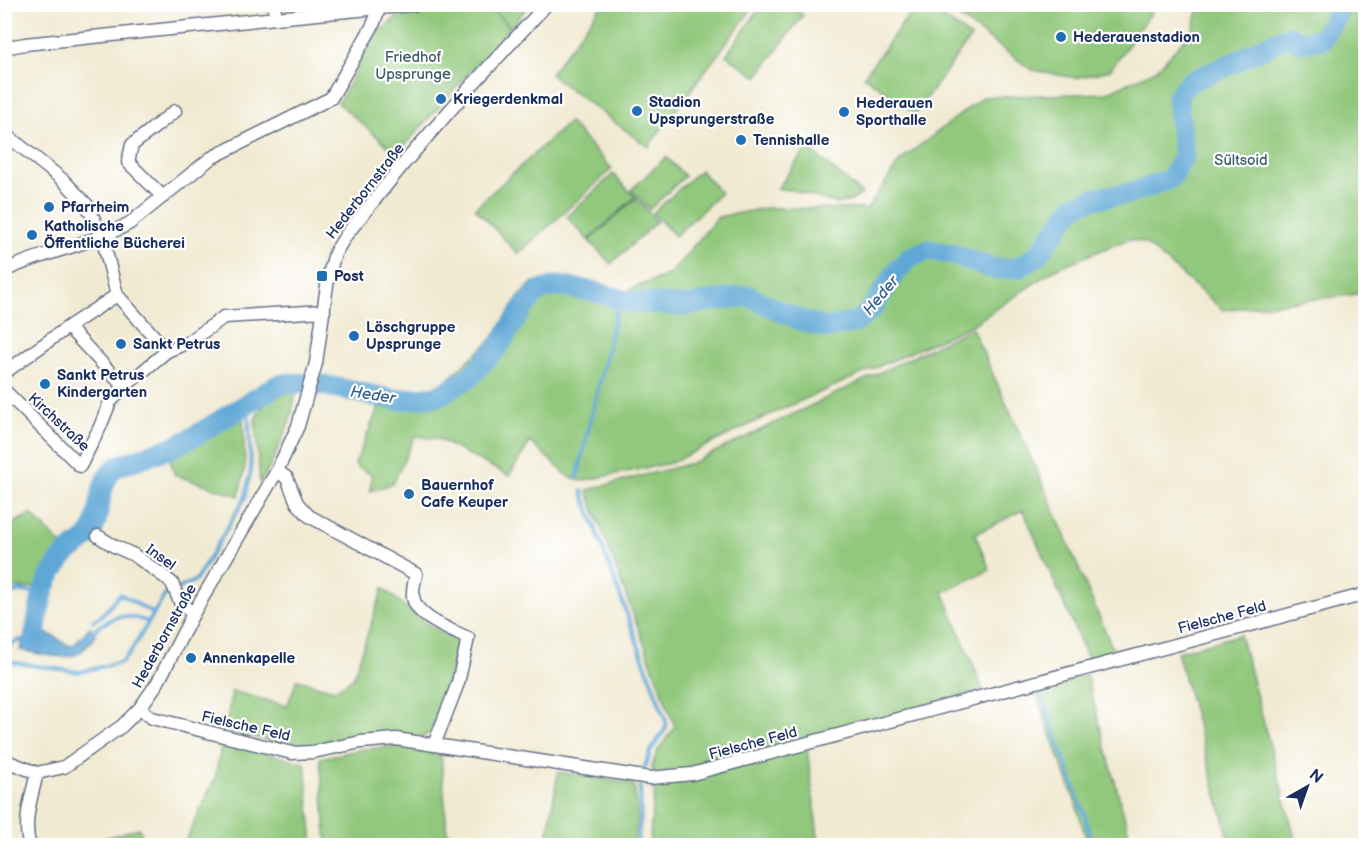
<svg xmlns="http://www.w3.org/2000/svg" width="1370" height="850" font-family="'Balsamiq Sans',sans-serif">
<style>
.green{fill:#91c87b;stroke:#567c6c;stroke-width:1.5}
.water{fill:#5fa7d6;stroke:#3d6b9a;stroke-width:1.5}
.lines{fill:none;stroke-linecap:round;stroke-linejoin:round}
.stream{stroke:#5fa7d6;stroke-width:4}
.river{stroke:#5fa7d6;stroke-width:21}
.minor-casing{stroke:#667087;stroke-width:15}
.minor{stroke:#fff;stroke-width:12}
.poi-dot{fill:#1f6fb2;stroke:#fff;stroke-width:2}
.labels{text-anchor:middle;stroke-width:4.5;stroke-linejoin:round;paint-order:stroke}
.poi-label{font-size:15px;font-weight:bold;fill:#1b2f5e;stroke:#fff;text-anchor:start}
.park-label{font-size:15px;fill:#3e5d67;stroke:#fff}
.street-label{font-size:15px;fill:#1b2f5e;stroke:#fff}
.water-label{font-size:16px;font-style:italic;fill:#365f8e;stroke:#fff}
</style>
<rect width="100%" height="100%" fill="#fff"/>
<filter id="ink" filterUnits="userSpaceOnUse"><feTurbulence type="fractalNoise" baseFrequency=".0167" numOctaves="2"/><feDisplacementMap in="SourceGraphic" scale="12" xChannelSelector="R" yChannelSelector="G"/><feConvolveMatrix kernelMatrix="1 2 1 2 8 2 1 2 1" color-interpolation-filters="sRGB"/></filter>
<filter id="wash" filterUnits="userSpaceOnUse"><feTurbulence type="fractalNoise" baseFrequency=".008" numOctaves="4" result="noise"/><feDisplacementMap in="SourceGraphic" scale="24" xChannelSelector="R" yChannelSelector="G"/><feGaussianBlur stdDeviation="1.35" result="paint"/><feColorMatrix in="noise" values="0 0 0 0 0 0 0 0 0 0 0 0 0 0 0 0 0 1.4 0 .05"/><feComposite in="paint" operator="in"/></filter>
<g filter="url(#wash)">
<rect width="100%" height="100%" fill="#f1ead2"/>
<path class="green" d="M498 5H524L526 9 511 27 489 6Z
M602 5V4L755 5 648 147 550 74Z
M762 5H789L803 15 757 77 726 55Z
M916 5H925L971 37 915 114 864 76Z
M942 5H1157L1110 70 1076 78 1032 70Z
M1200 5H1365V293L1223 310 1145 243 1129 239 1057 268 972 325 771 414 671 463 581 481 568 476 530 442 509 476 438 439 415 436 393 484 370 491 372 475 357 467 355 464 380 404 396 409 412 407 398 405 391 394 435 391 494 337 518 298 533 282 561 278 624 292 670 274 718 217 766 208 867 209 901 160 983 97 1106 93 1156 70 1192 31Z
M488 6 510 27 397 154 338 103 376 34 401 14Z
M569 122 612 169 518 254 475 208Z
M807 147 862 194 851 201 837 204 793 190 777 189Z
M666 157 685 176 650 209 631 190Z
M700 170 721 193 675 236 653 213Z
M613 174 635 197 588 240 567 217Z
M636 198 657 221 611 264 589 241Z
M972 328 1045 489 1115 654 1089 661 1023 510 975 534 990 570 943 592 983 689 806 740 819 845H649L655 787 652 766 658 750 675 727 587 490 692 463Z
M287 392H296L290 421 271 465 260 484 255 419 265 403Z
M243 416 245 466 239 496 175 475 168 453 193 444 232 419Z
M31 514 66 549 37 588H10L5 597V528Z
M383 588 424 622 460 643 431 732 423 737 397 734 360 736 309 748 293 747 225 730 232 691 287 706 297 680 335 690 353 678Z
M1240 635 1297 845H1231L1177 652Z
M1086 674 1132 845H1088L1076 804 1034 688Z
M222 742 305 763 313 845H184L215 778Z
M398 746 441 752 447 833 525 845H327L320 758 363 749Z
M558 772 634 784 638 819 633 845H546Z
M139 828 146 845H83Z"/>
<path class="water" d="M90 627 96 635C90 643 82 654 71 656 58 659 34 653 20 650L27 629C36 631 47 632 55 637 62 641 65 645 73 646Z"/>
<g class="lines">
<path class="stream" d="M577 478 619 299
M582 491 666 721V728L651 750 644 769
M6 602 12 593 22 591 43 594
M93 621 102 615 120 594 154 614
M91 632C116 615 120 612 149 622
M4 646 21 640H27
M4 661 79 672 122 662 131 651 165 595 196 580 245 498 251 470 248 405
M1040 691 1085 817 1092 846
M637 846 641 818 640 786"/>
<path class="river" d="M34 640C38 618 40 592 52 573 56 566 61 560 66 554 73 547 85 542 91 533 104 512 95 482 118 466L170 448 190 439 276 386 288 383 323 385 396 400 438 396 470 377 498 347 523 308 539 291 557 286 596 292 631 302 683 306 712 301 748 296 800 320 827 328 856 322 871 310 897 271 910 257 928 250 951 254 994 269 1018 268 1037 256 1074 206 1096 198 1132 193 1172 178 1184 155 1177 97 1189 82 1238 61 1272 43 1289 36 1300 42 1322 39 1343 4"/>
</g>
</g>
<g filter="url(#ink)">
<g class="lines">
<defs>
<path id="minor" d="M274 4 276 18
M4 48 25 44 276 18 420 4
M4 133 63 180 87 205 102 236 117 295 167 351
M163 197 128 162 132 145 175 111
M4 271C45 251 91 245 130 223L211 158 331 98 373 25 379 9
M68 327 124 387
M4 373 68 327 117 295
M4 390 80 466 100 427 110 402 124 387 167 351 189 342 224 317 324 311
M277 471 287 478 297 503 309 516 416 574C415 580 413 586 413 593 411 616 451 630 468 638L458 683 434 745
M98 536 114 546 134 555 166 578 172 583 180 602 193 614
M140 708 152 718 292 753 313 752 361 742 396 739 650 778 692 774 1366 594
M4 760 37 773 64 767 122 726 140 708 158 682 193 614 277 471 298 426 316 363 328 278 335 253 346 235 405 162 473 84 547 4
M30 846C22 823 32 795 37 773"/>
</defs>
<use href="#minor" class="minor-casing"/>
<use href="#minor" class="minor"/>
</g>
</g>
<g class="poi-dot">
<circle cx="1061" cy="37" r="6"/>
<circle cx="441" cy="99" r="6"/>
<circle cx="637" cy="111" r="6"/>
<circle cx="844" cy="112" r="6"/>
<circle cx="741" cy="140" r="6"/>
<circle cx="49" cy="207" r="6"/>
<circle cx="32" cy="235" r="6"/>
<rect x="316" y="270" width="12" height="12" rx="3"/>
<circle cx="354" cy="336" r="6"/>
<circle cx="121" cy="344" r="6"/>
<circle cx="45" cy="384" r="6"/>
<circle cx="409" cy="494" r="6"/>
<circle cx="191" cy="658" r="6"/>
</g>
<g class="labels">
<g class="poi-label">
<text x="1073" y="42">Hederauenstadion</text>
<text x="453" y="104">Kriegerdenkmal</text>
<text x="649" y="107">Stadion<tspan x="649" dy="17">Upsprungerstraße</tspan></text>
<text x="856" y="108">Hederauen<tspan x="856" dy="17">Sporthalle</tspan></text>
<text x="753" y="145">Tennishalle</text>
<text x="61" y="212">Pfarrheim</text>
<text x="44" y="231">Katholische<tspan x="44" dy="17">Öffentliche Bücherei</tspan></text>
<text x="334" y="281">Post</text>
<text x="366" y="332">Löschgruppe<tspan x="366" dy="17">Upsprunge</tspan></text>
<text x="133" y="349">Sankt Petrus</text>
<text x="57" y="380">Sankt Petrus<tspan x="57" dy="17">Kindergarten</tspan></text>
<text x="421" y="490">Bauernhof<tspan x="421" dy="17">Cafe Keuper</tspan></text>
<text x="203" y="663">Annenkapelle</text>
</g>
<g class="park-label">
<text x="413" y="62">Friedhof<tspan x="413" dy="17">Upsprunge</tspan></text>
<text x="1241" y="165">Sültsoid</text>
</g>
<g class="street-label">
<text transform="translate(365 191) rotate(-52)" y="5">Hederbornstraße</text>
<text transform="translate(59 422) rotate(43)" y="5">Kirchstraße</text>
<text transform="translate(161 557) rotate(36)" y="5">Insel</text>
<text transform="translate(1222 617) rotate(-15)" y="5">Fielsche Feld</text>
<text transform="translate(164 636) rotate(-61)" y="5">Hederbornstraße</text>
<text transform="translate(246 726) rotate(13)" y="5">Fielsche Feld</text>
<text transform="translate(753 743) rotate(-15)" y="5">Fielsche Feld</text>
</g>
<g class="water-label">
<text transform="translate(880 295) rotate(-50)" y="6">Heder</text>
<text transform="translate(373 394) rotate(9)" y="6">Heder</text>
</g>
</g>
<rect width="1370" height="850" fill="none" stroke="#fff" stroke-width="24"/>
<g transform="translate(1307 787) rotate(40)" stroke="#ffffff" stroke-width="4.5" paint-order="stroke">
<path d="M0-4.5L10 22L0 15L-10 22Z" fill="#1b2f5e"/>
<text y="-9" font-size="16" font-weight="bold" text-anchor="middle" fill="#1b2f5e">N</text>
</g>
</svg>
